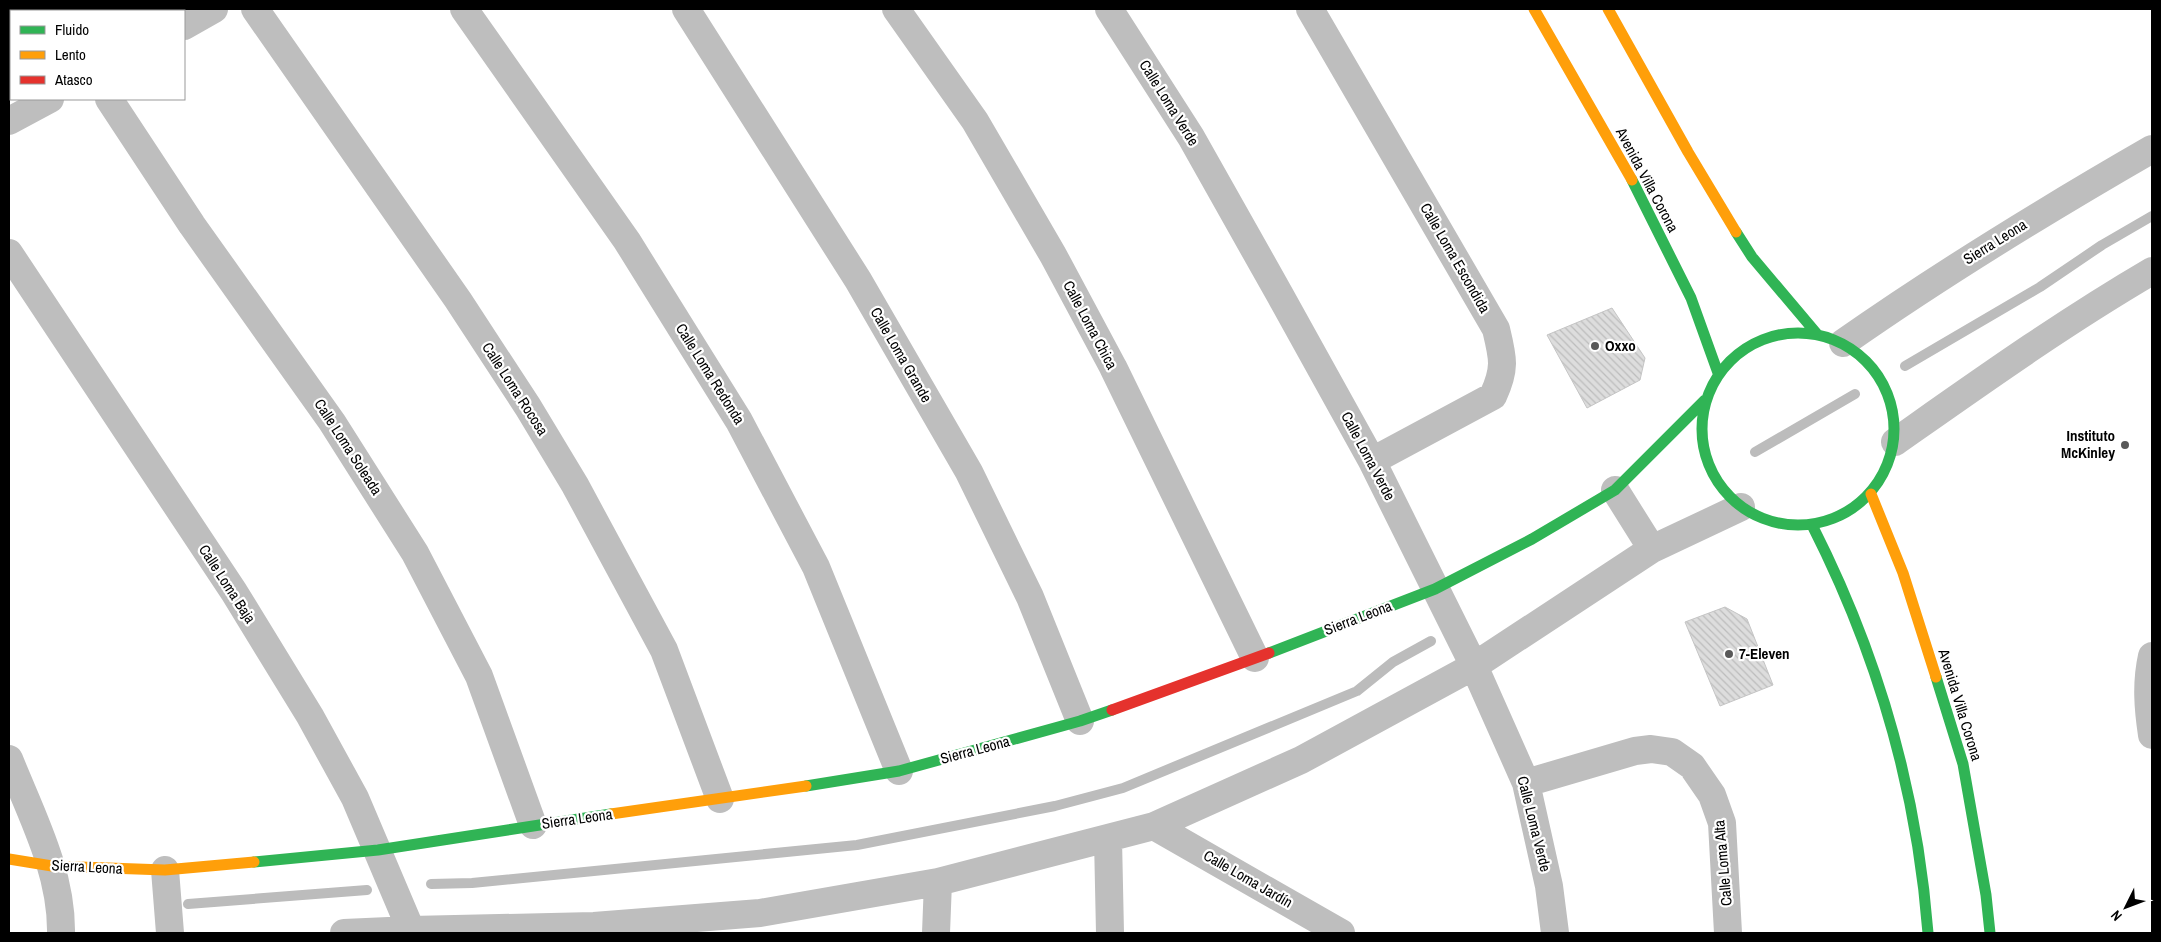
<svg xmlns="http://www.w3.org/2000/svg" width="2161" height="942" font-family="'Archivo Narrow',sans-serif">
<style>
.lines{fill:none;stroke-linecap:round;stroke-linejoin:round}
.stream{stroke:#bcbcbc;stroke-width:10}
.building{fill:url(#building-back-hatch);stroke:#c5c5c5}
.street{stroke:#bebebe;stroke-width:28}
.fast{stroke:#30b455;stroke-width:11}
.slow{stroke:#ff9f0a;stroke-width:11}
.jam{stroke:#e5322d;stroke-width:11}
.poi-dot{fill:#595959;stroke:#fff;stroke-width:2}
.labels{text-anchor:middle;stroke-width:4.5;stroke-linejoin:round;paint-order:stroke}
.street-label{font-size:15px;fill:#000;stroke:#fff}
.poi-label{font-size:15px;font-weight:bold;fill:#000;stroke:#fff;text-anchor:start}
</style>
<defs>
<pattern id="building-back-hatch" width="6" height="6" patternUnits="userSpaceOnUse" patternTransform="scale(1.25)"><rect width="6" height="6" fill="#ddd"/><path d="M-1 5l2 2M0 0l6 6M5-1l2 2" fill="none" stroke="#bcbcbc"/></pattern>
</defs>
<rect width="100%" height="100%" fill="#fff"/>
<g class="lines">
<path class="stream" d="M1905 366 2040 287 2102 245 2152 216
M1755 452 1855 394
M431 884 472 883 857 845 1055 806 1123 788 1357 691 1393 662 1431 641
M188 904 367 890"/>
</g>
<path class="building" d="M1612 308 1645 358 1640 380 1587 408 1547 335Z
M1725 607 1747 619 1773 685 1720 706 1685 622Z"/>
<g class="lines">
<path class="street" d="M255 9 458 300 528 407 575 485 664 650 720 799
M464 9 627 241 739 421 816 567 899 771
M686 9 858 280 969 472 1030 597 1080 721
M896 9 975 121 1053 255 1113 367 1255 658
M1109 9 1191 137 1280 295 1372 461 1474 666 1526 783 1549 886 1555 933
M1310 9 1496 329C1503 358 1506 368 1493 396L1372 461
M184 26 214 9
M109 99 192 225 332 422 415 553 479 676 533 825
M9 121 50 99
M9 253 234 592 310 716 355 798 411 930V933
M1843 343C1943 273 2046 210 2152 149
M1895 442C1979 383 2063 323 2152 271
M1615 490 1652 549
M2152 656C2146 683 2148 708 2152 735
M9 759C31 814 62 872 61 933
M1526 783 1635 751 1651 749 1672 752 1692 766 1712 795 1722 823 1728 933
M1154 826 1341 933
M1108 839 1110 933
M165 870 170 933
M344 933 411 930 594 926 760 913 938 882 1154 826 1301 760 1474 666 1652 549 1741 507
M936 933 938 882"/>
<path class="fast" d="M1632 180 1691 298 1718 373
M1736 232 1752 257 1817 334
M1702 429a96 96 0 1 1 192 0a96 96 0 1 1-192 0Z
M1812 525C1877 653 1917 790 1928 933
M1269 653 1435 589 1532 539 1615 490 1705 400
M1936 677 1963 764 1986 895 1990 933
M806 786 899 771 1080 721 1112 710
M254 862 378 850 611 814"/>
<path class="slow" d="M1534 9 1632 180
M1608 9 1688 152 1736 232
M1871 494 1903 573 1936 677
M611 814 806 786
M9 859 52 866 165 870 254 862"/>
<path class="jam" d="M1112 710 1269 653"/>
</g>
<g class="poi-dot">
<circle cx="1595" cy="346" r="5"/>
<circle cx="2125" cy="445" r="5"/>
<circle cx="1729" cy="654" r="5"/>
</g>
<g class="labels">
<g class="street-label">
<text transform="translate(1169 103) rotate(58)" y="5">Calle Loma Verde</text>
<text transform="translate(1647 180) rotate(62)" y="5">Avenida Villa Corona</text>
<text transform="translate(1995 242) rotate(-32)" y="5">Sierra Leona</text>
<text transform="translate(1455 258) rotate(60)" y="5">Calle Loma Escondida</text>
<text transform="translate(1090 325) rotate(62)" y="5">Calle Loma Chica</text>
<text transform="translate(901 355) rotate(60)" y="5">Calle Loma Grande</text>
<text transform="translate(710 374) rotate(58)" y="5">Calle Loma Redonda</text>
<text transform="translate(515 389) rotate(57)" y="5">Calle Loma Rocosa</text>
<text transform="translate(348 447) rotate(57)" y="5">Calle Loma Soleada</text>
<text transform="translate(1368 456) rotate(62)" y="5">Calle Loma Verde</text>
<text transform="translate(227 584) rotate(57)" y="5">Calle Loma Baja</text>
<text transform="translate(1358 618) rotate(-21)" y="5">Sierra Leona</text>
<text transform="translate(1960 705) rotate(73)" y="5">Avenida Villa Corona</text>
<text transform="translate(975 750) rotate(-15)" y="5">Sierra Leona</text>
<text transform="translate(577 819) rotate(-8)" y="5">Sierra Leona</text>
<text transform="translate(1534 824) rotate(76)" y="5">Calle Loma Verde</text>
<text transform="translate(1723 863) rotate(-95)" y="5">Calle Loma Alta</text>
<text transform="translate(87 867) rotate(3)" y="5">Sierra Leona</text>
<text transform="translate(1248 879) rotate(30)" y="5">Calle Loma Jardín</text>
</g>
<g class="poi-label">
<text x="1605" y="351">Oxxo</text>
<text x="2115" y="441" text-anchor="end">Instituto<tspan x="2115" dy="17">McKinley</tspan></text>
<text x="1739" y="659">7-Eleven</text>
</g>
</g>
<rect width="2161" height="942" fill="none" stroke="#000000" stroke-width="20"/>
<rect x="10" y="10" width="175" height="90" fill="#ffffff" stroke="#999999"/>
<rect x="20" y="26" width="25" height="8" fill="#30b455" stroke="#999999"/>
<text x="55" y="35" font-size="15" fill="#000000">Fluido</text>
<rect x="20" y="51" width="25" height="8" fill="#ff9f0a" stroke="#999999"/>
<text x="55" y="60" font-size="15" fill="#000000">Lento</text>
<rect x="20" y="76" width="25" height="8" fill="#e5322d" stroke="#999999"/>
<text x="55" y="85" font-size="15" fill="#000000">Atasco</text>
<g transform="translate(2126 907) rotate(228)" stroke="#ffffff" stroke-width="4" paint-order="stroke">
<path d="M0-4L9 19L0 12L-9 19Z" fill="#000000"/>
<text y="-8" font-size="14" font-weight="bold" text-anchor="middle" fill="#000000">N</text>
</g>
</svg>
